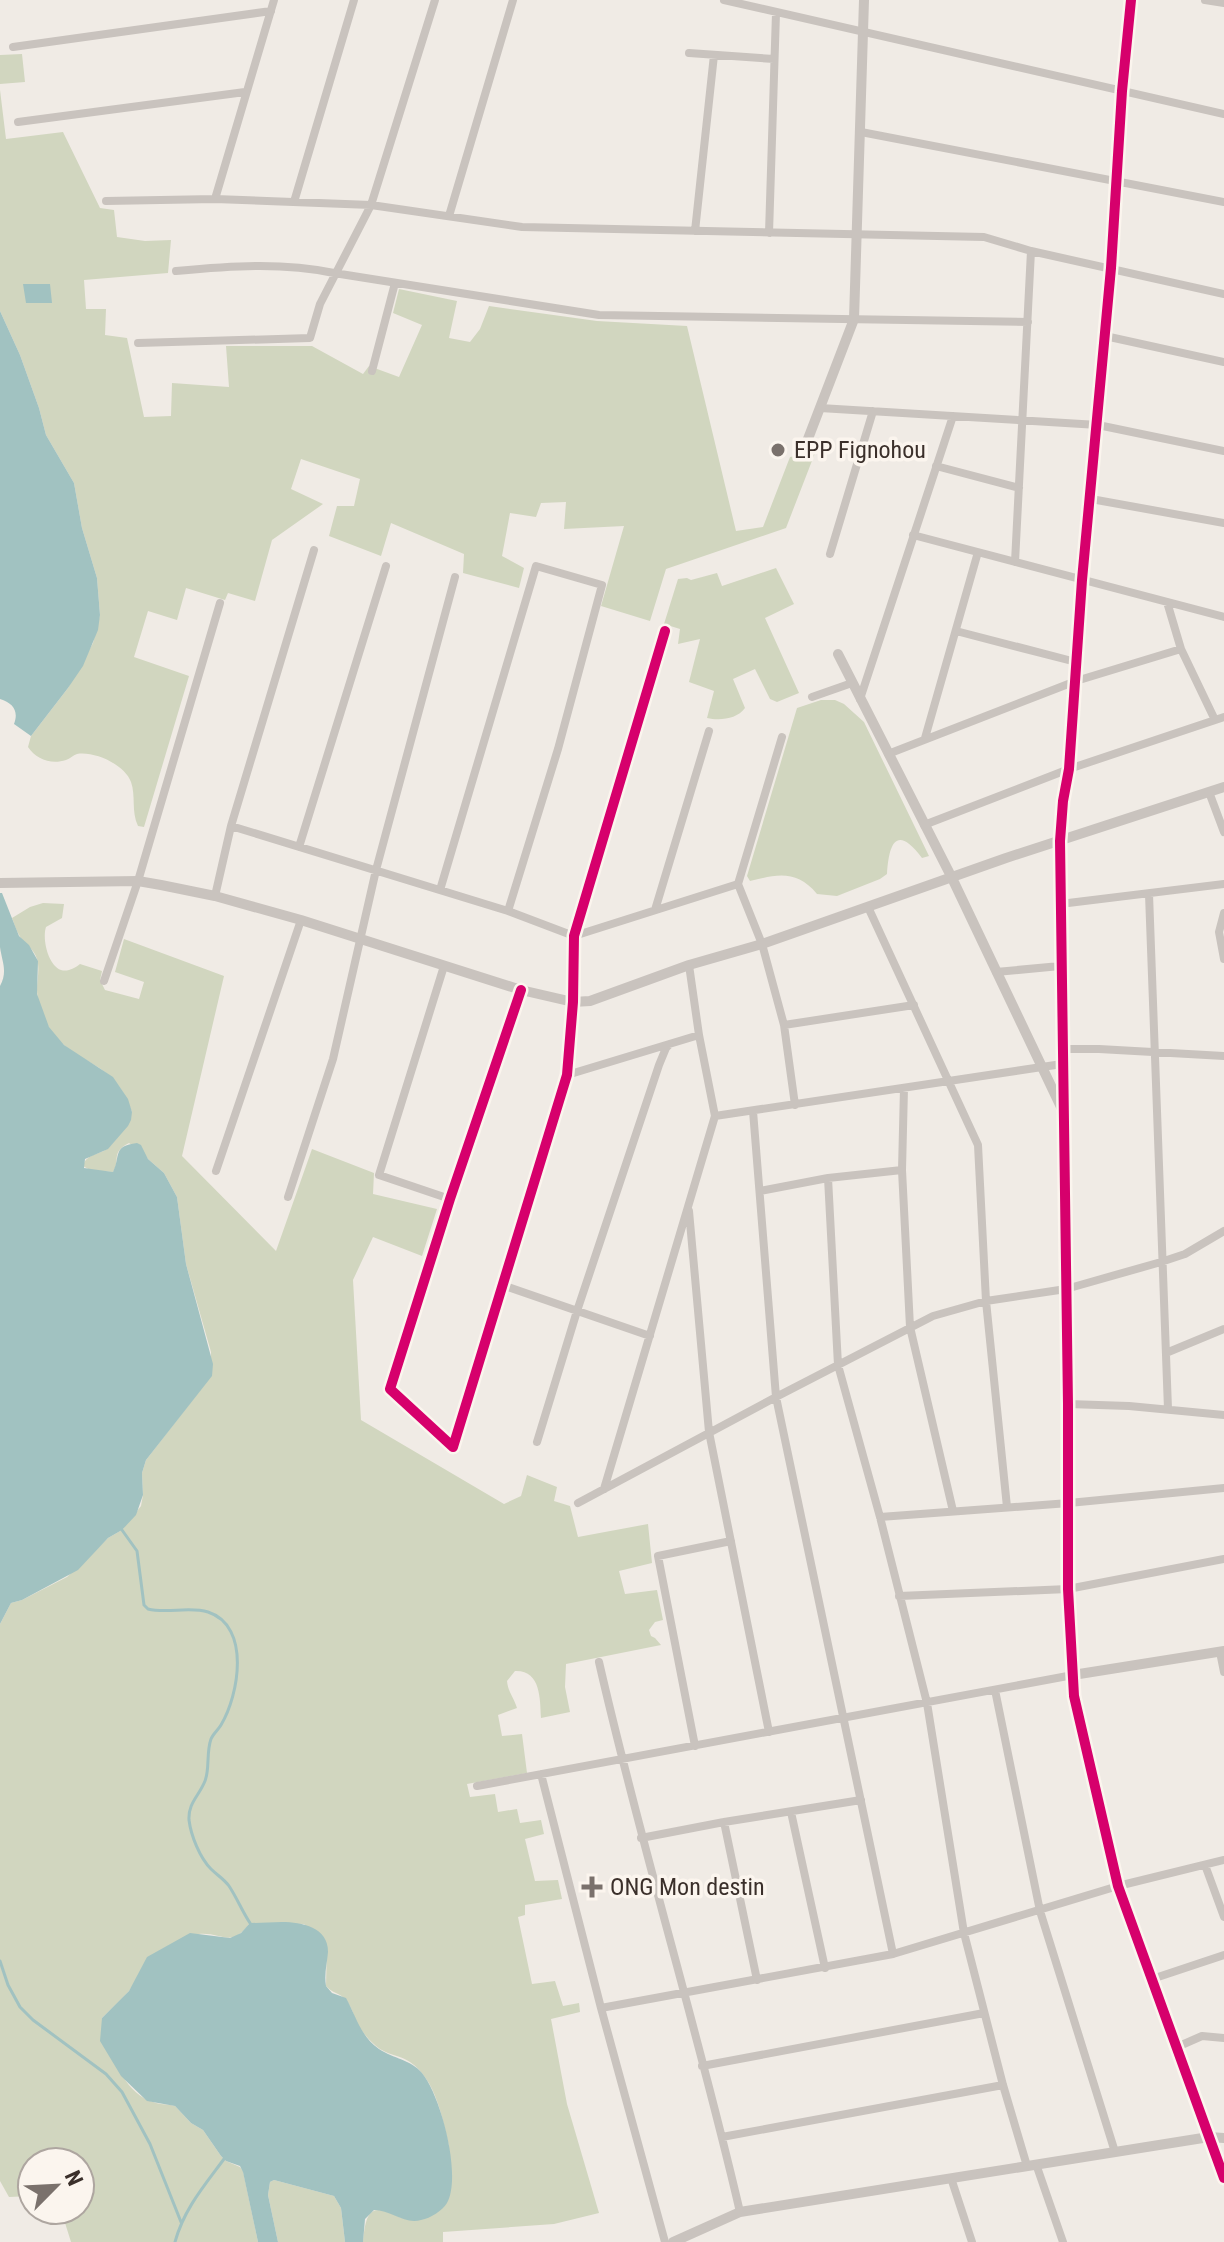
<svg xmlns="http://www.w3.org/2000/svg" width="1224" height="2242" font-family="'Roboto Condensed',sans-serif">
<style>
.green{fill:#d1d6bf}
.water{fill:#a1c2c1}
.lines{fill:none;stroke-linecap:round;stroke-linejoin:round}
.stream{stroke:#a1c2c1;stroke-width:3}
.minor{stroke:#c9c3be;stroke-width:8}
.tertiary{stroke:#c9c3be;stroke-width:10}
.cycleway-casing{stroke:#fbf5ee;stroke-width:15}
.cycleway{stroke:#d6006c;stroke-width:10}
.poi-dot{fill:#7a716c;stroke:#fbf5ee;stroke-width:3}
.labels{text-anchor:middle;stroke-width:7;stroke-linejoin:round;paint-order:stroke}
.poi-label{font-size:24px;fill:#3b302b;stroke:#fbf5ee;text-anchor:start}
</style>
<rect width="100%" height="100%" fill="#f0ebe5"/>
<path class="green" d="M22 54 25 82 0 84V55Z
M0 90 6 139 63 132 100 208 114 210 117 237 145 241 171 240 168 273 84 280 86 309H106L105 335 127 338 144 417 171 416 172 383 229 387 226 346H312L363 374 369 366 399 377 422 325 393 313 399 289 457 301 449 338 470 342 480 329 489 306 597 321 687 326 736 531 763 527 790 457 815 453 786 528 666 569 650 621 601 606 624 526 564 529 566 502 541 503 536 517 510 513 502 556 524 568 519 588 463 573 464 554 391 523 381 556 329 536 337 506H354L360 479 301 459 291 489 323 504 272 540 255 601 228 593 225 600 186 588 177 620 148 611 134 657 189 676 144 827 138 826C131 811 136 796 131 782 125 765 95 751 77 754 73 755 70 759 66 760 51 765 36 759 28 747L31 736 68 688 93 643 100 615 97 578 82 528 74 483 46 435 39 408 20 355 0 311Z
M776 568 794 604 765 618 799 693 777 702 770 699 755 669 733 679 745 708C737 719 720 721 707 718L714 691 689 682 700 639 678 644 680 629 664 624 678 579 687 578 691 580 717 573 722 586Z
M821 700H835L844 704 864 722 929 856 922 858C897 825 889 842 887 874L880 879 837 896 817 894C797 870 778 874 750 881L747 876 797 708Z
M43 903 64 904 62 918 46 927C42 939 48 965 61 970 68 972 75 968 80 964L102 971 100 980 105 990 139 999 144 982 115 972 124 939 224 976 182 1156 276 1251 312 1149 374 1173 373 1194 437 1209 422 1256 373 1237 353 1280 361 1420 504 1504 521 1496 527 1475 557 1487 554 1501 570 1506 578 1537 648 1524 652 1563 619 1571 625 1594 657 1590 663 1620 655 1622 649 1630 651 1636 655 1638 661 1645 566 1664 565 1687 570 1712 541 1718C540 1699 541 1670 515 1671L507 1681C508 1692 514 1698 517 1708L498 1715 502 1736 522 1734 527 1773 467 1784 470 1797 495 1794 498 1812 517 1809 520 1823 541 1820 544 1834 525 1839 535 1881 558 1880 562 1899 525 1905V1915L518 1917 532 1984 555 1981 563 2006 579 2003 580 2012 551 2019 567 2104 599 2213 554 2224 443 2232V2242H363C366 2212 370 2201 401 2218L449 2146C442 2117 436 2080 410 2062 400 2055 386 2055 376 2046 370 2041 364 2034 360 2028 354 2019 353 2008 346 2000 340 1993 332 1993 326 1986L327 1945 304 1924 250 1923C230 1949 223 1932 199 1934 190 1934 168 1946 159 1951 141 1960 140 1977 129 1991 121 2000 111 2009 102 2018 112 2049 119 2093 156 2103 162 2105 169 2104 175 2106L191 2123 203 2130 221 2156 226 2161 240 2167 243 2171 258 2242H71L61 2210H80V2162H32V2196L9 2197 0 2181V1624L11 1603 22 1600 67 1577 108 1538 122 1530 141 1506 143 1495 142 1473 146 1460 211 1376V1352L186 1264 177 1197 164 1173 148 1159 144 1153 129 1143C110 1153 121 1159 113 1172L90 1170 83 1166C87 1152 100 1156 109 1147 118 1138 125 1123 132 1112 114 1058 78 1068 51 1031 44 1020 37 1003 37 990 37 980 40 969 37 959 34 948 24 944 19 935 16 930 14 923 12 918L30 907Z
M274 2180 334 2196 341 2208 345 2242H278L268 2195 270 2182Z"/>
<path class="water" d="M23 284H50L52 303H26Z
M0 311 20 355 39 408 46 435 74 483 82 528 97 578 100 615 98 630 83 666 68 688 31 736 14 724C19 711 13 703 0 699Z
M0 893H2L19 936 29 945 38 961 37 994 49 1027 64 1045 113 1077 128 1099 132 1112 131 1120 128 1126 108 1149 85 1159 84 1168 113 1172C121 1156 112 1146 137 1143L141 1145 148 1159 164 1173 177 1197 186 1264 213 1364 212 1376 146 1460 142 1473 143 1495 136 1515 122 1530 108 1538 78 1570 22 1600 11 1603 0 1624V986C8 971 2 962 0 947 0 930 0 910 0 893Z
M282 1922C302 1922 328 1927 328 1952 327 1964 324 1974 326 1986L332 1993 346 1998C356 2016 361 2037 379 2049 394 2059 410 2059 422 2073 441 2096 462 2176 447 2203 442 2211 431 2218 421 2220 405 2225 391 2210 374 2210L365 2219 363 2242H345L341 2208 334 2196 274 2180 270 2182 268 2195 278 2242H258L243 2172 240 2166 226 2161 221 2156 203 2130 191 2123 175 2106 147 2101 121 2076 100 2041 102 2018 129 1991 147 1957 190 1933 230 1938 241 1933 250 1923Z"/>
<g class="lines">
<path class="stream" d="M122 1530 137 1551 144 1605 148 1609C167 1614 189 1606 208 1612 251 1626 239 1695 221 1725 218 1730 213 1734 211 1739 206 1753 210 1768 205 1781 199 1796 188 1803 189 1820 191 1836 200 1858 211 1869 217 1875 224 1879 229 1886 237 1898 242 1911 250 1923
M0 1961 8 1985 20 2007 33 2020 106 2074 122 2092 150 2144 181 2222
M175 2242C184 2209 204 2186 224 2159"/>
<path class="minor" d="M724 0 1224 114
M1205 0 1224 3
M13 47 271 11
M689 53 774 59
M18 122 245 92
M861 132 1224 202
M215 199 274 0
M106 201 215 199 371 205 522 227 984 237 1031 251 1224 294
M294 202 354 0
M449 216 513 0
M695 231 714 55
M769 233 776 13
M176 271C229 266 282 262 334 273L599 315 1028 322
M1105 336 1224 362
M138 343 310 338 320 304 371 205 435 0
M372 371 395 283
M820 408 1098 425 1224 451
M936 466 1019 488
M1091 499 1224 523
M913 535 1224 617
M830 554 873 411
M1015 562 1031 251
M1167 602 1181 649 1215 720
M956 631 1076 662
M812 697 852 683
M860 699 953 416
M782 737 738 884 762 944 784 1025 795 1105
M925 738 978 552
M888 754 1076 681 1181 649
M1209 792 1224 832
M924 825 1069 769 1224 717
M231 826 508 911 574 936 738 884
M299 847 386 566
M440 890 536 566 602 585 558 749 508 911
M1149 894 1168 1409
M215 896 231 826 314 550
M1060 904 1224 884
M868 907 978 1145 986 1301 1007 1507
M655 910 709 731
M1224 913 1219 932 1224 959
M444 966 379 1175 450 1199
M996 972 1060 966
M104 981 138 881 220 603
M521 990 450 1199 390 1389 453 1447 567 1075 573 1002 574 936 665 631
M784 1025 914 1005
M1062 1049H1099L1224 1056
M567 1075 699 1035
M904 1088 902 1170 910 1327 953 1511
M1062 1108 1060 841 1063 801 1069 769 1082 580 1111 268 1122 91 1131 0
M753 1111 776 1397 893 1954
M715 1116 1062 1064
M216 1171 301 920
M828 1178 838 1365 880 1517 927 1703 964 1933 1003 2085 1027 2166
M760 1191 828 1178 902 1170
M288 1197 333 1059 376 870 455 577
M689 1211 709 1432 769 1732
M502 1285 650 1336
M1166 1353 1224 1329
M1068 1404 1129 1406 1224 1415
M537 1442 577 1311 659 1065 666 1048 670 1044
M604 1489 715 1116 699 1035 689 965
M578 1503 776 1397 933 1316 986 1301 1066 1289 1161 1262 1185 1254 1224 1231
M880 1517 1069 1503 1224 1488
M899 1596 1068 1589 1224 1559
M1220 1652 1224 1672
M599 1662C641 1846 697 2027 740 2212
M995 1690 1040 1911 1115 2152
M695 1746 658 1556 731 1541
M541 1774 601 2008 665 2242
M477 1786 1073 1675
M791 1812 825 1968
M724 1822 757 1980
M641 1838 724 1822 861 1800
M1205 1865 1224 1917
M1152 1979 1224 1955
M601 2008 893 1954 1118 1886 1224 1860
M1177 2047 1202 2036 1224 2038
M702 2066 984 2013
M722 2137 1003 2085
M1036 2164 1063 2242
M951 2178 972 2242"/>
<path class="tertiary" d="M806 444 854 319 864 0
M838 654 952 878 1062 1109 1068 1404V1589L1074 1696 1118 1886 1224 2178
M0 883 138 881 161 885 215 896 301 920 521 990 573 1002 590 1001 689 965 762 944 1006 858 1224 787
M1073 1675 1224 1651
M673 2242 740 2212 1209 2137 1224 2138"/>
<defs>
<path id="cycleway" d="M1131 0 1122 91 1111 268 1082 580 1069 769 1063 801 1060 841 1068 1404V1589L1074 1696 1118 1886 1224 2178
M521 990 450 1199 390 1389 453 1447 567 1075 573 1002 574 936 665 631"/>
</defs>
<use href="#cycleway" class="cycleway-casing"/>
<use href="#cycleway" class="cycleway"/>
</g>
<g class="poi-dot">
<circle cx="778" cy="450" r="8"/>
<path d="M588 1875h8v8h8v8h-8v8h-8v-8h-8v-8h8z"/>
</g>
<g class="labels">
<g class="poi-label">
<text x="794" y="458">EPP Fignohou</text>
<text x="610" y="1895">ONG Mon destin</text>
</g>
</g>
<g transform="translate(56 2186) rotate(66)"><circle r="38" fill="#fbf5ee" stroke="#aea6a0" stroke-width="2"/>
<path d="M0-6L14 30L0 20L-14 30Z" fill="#7a716c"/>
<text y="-12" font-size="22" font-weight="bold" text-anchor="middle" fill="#3b302b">N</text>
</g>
</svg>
